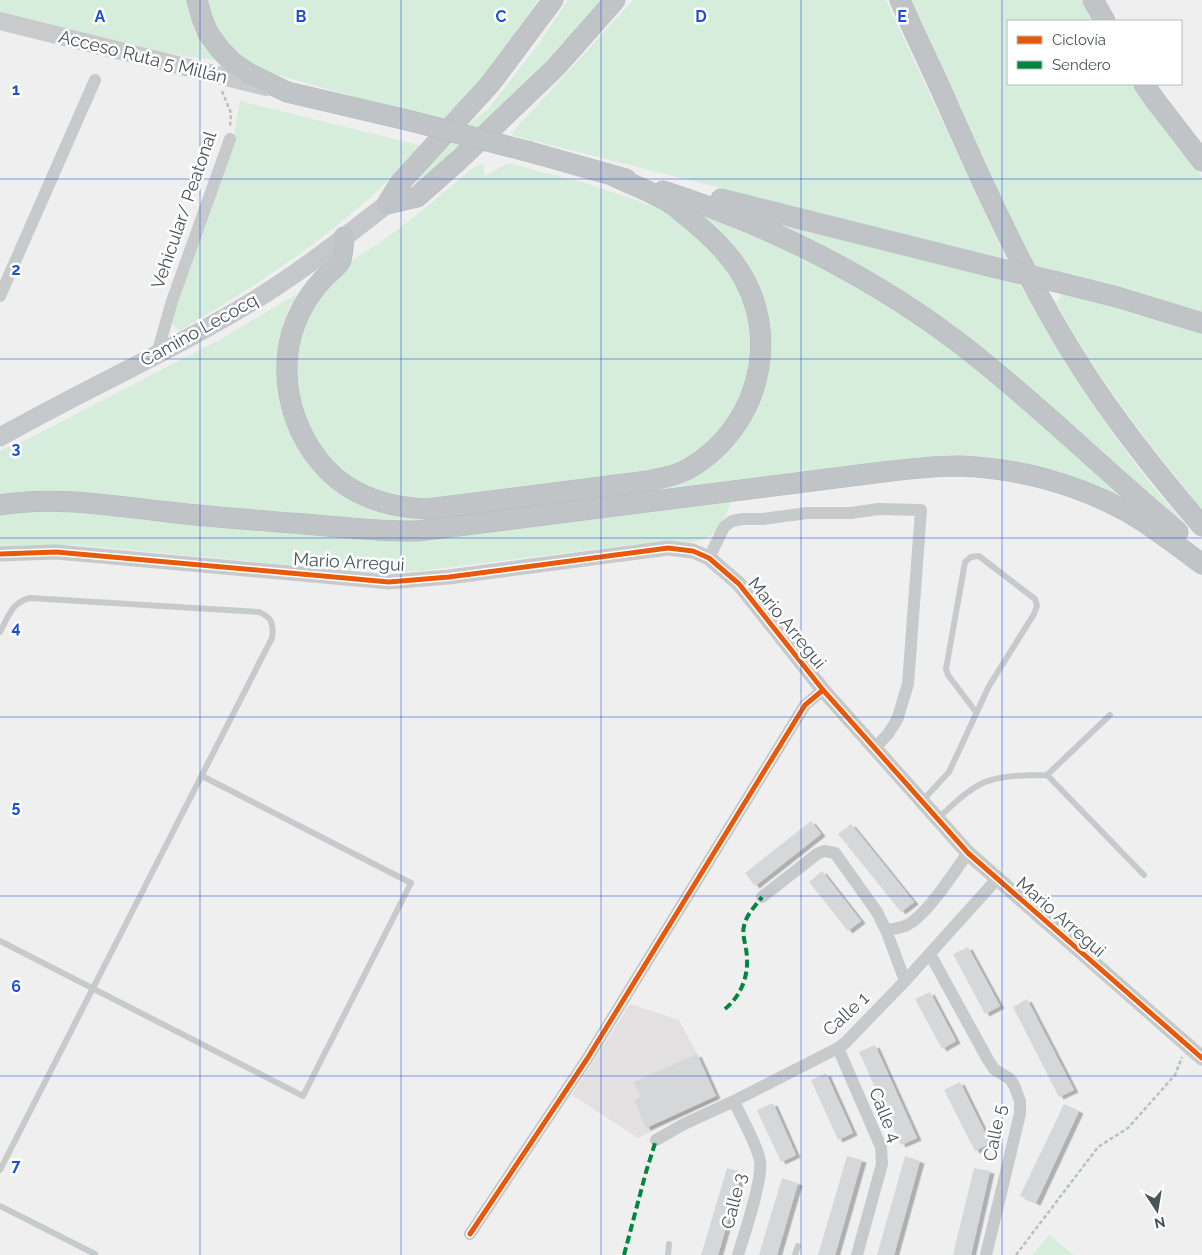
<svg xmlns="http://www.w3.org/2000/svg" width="1202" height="1255" font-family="Raleway,sans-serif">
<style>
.education{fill:#e2e0e1}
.green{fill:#d6eddc}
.building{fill:#d6d7d8;filter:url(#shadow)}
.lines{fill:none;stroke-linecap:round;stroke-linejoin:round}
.trunk-casing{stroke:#b5babe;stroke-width:21}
.path{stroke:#b7c1bd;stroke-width:2.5;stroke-dasharray:4 2.5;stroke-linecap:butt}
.service{stroke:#c7cacb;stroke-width:6}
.minor{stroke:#c7cacb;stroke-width:12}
.tertiary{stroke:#c7cacb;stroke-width:15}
.secondary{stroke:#c8cacc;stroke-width:18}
.primary{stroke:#c5c8ca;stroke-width:19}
.trunk{stroke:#c0c4c6;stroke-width:20}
.trunk-bridge-casing{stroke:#b5babe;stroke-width:21;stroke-linecap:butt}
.trunk-bridge{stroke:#c0c4c6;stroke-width:20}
.quiet{stroke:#00873e;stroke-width:4;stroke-dasharray:8 4;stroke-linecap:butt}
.cycleway-casing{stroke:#fff;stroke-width:8}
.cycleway{stroke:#e8590c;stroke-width:5}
.grid{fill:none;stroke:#1d4ed8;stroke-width:1;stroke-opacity:0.55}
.labels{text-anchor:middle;stroke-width:5;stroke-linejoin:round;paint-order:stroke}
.street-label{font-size:18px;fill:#48535a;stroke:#fff}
.grid-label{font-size:16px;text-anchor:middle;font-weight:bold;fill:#1d4ed8;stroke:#fff;stroke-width:5;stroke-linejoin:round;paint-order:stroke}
</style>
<defs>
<filter id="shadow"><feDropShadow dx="4.5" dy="2.5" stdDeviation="0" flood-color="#0004"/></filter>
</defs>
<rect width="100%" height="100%" fill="#f0efef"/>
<path class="education" d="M630 1004 679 1020 697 1054 718 1100 638 1138 572 1095Z"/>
<path class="green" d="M0 0H187L219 61 171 54 0 12Z
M204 0H538L487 76 451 121 422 116 250 67 220 40Z
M568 0H601L539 69 431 177 415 185 420 171 468 125 488 109 538 45Z
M633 0H886L1006 258 986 255 511 135 521 122 534 109Z
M912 0H1081L1093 21H1008V84H1132L1171 139 1202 177V312L1128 290 1034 266 1006 208Z
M240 101 423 146C401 167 380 190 357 209 302 256 241 295 179 331L169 320 233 141Z
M483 163 485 176 508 163 588 184 624 196 655 207 699 234 734 279 744 301 753 344 746 387 722 432 688 458 654 473 429 500C383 499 346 481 319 443 299 416 287 355 302 324 305 317 311 311 315 305 322 295 329 283 337 274 350 259 370 250 386 238 415 217 444 193 471 169Z
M712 202 1019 283C1068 368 1120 452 1186 525L1185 528 981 352Z
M704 214 762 237 870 292 977 366 1139 507 1006 466 408 523 298 516 144 499 0 496V451L15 443 24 441 219 340 295 295 296 299 290 306 284 321 280 348 296 440 388 513 710 461 768 337 700 221Z
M1065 291 1202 330V509C1148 444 1097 377 1056 303Z
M731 500C730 508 725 515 722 522 707 548 687 542 662 541L420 571 394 572 343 570 76 545 0 549V511L67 508 345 536Z
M1049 1235 1074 1255H1032Z"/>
<path class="building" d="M811 821 821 834 755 886 745 873Z
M851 824 914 902 901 912 838 834Z
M822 871 861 921 848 931 809 882Z
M968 947 1000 1006 985 1014 953 954Z
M930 992 956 1041 942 1049 915 999Z
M1027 999 1074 1090 1059 1097 1013 1007Z
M875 1045 917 1138 901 1145 859 1052Z
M697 1054 716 1096 646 1128 634 1100 641 1096 634 1082Z
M826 1073 853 1133 838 1140 811 1080Z
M960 1082 990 1143 975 1151 944 1090Z
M773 1103 796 1155 781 1162 757 1110Z
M1064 1104 1079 1111 1036 1203 1020 1196Z
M847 1156 862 1160 835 1255H818Z
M905 1156 920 1161 894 1255H877Z
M727 1168 742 1172 718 1255H701Z
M974 1168 990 1171 971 1255H953Z
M782 1178 798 1183 777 1255H759Z"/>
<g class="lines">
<defs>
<path id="trunk" d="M197 0 202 18 208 33 219 48 232 62 248 73 287 92 411 121
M900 0C916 37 934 73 950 110 990 200 1031 290 1085 373 1120 427 1160 477 1202 526
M1093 0 1105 21
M1144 84 1155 100 1202 161
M530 152 626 179
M663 191C782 229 897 289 993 370 1056 422 1115 479 1178 532
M721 199 993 267
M387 204 417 197 459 160 555 68 615 0
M387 204 400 183 491 83 553 0
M344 237C343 245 343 253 341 260 338 267 328 273 323 279 312 291 302 306 296 321 271 382 299 462 357 492 380 504 403 508 427 509L648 481C661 478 676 476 688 469 765 425 786 321 726 253 715 240 692 220 678 209 661 195 634 186 614 176
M1057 282 1117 297 1202 323
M0 505C53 496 107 505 160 511 208 517 256 520 304 524 342 527 380 532 418 531L883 472C908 469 934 466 959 466 1016 468 1074 483 1124 510 1152 525 1177 546 1202 564"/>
</defs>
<use href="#trunk" class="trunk-casing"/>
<path class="path" d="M222 91 231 113 230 128
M1016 1255 1098 1147 1128 1128 1175 1075 1182 1057"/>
<path class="service" d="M0 632C8 617 12 602 30 598L259 612C272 617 274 625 272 638 182 816 90 992 0 1170
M1047 775 1110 715
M922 801 949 772 989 686 1034 614 1037 606 1035 599 979 556 971 557 965 562 946 669 948 675 976 712
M938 818C952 806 967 790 985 782 1004 775 1027 775 1047 775L1144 875
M0 941 303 1096 411 883 202 776
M0 1206 95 1254
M668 1255 669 1244
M795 1255 798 1246"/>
<path class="minor" d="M0 296 95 80
M157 354 172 301 230 139
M709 558 724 527 732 521 743 519H762L807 513H850L879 509 921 510 908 684 897 720 888 734 874 749
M762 897 817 854 824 851 835 853 877 912 886 930 905 981
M886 930C894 929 903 928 909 924 930 911 953 873 968 853
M930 954 987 1058 994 1069 1010 1079 1014 1085 1020 1101V1114L986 1255
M838 1048 881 1147 882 1164 857 1255
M734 1101C742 1120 756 1141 760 1161 763 1180 744 1235 738 1255
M656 1140 684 1124 734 1101 838 1048 845 1043 905 981 997 879
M470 1234 587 1059 805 705 823 690"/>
<path class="tertiary" d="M0 554 56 552 389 582 449 577 668 548 693 551 709 558 739 584 823 690 968 853 1202 1058"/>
<path class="secondary" d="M0 21 266 87"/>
<path class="primary" d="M0 437C85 389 175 349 258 298 303 270 345 237 387 204"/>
<use href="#trunk" class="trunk"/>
<defs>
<path id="trunk-bridge" d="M411 121 530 152
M993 267 1057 282"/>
</defs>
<use href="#trunk-bridge" class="trunk-bridge-casing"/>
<use href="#trunk-bridge" class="trunk-bridge"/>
<path class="quiet" d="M725 1009C743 994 750 972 746 949 745 942 742 934 744 926 746 915 756 905 762 897
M624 1255 646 1172 656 1140"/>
<defs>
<path id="cycleway" d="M0 554 56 552 389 582 449 577 668 548 693 551 709 558 739 584 823 690 968 853 1202 1058
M470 1234 587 1059 805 705 823 690"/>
</defs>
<use href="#cycleway" class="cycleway-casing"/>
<use href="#cycleway" class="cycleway"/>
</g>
<path class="grid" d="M200 0V1255M401 0V1255M601 0V1255M801 0V1255M1002 0V1255M0 179H1202M0 359H1202M0 538H1202M0 717H1202M0 896H1202M0 1076H1202"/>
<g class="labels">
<g class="street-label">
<text transform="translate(143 57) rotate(14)" y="6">Acceso Ruta 5 Millán</text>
<text transform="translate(184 210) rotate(-71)" y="6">Vehicular/ Peatonal</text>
<text transform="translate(199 330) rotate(-29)" y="6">Camino Lecocq</text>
<text transform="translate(349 562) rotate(3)" y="6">Mario Arregui</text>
<text transform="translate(787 623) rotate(51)" y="6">Mario Arregui</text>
<text transform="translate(1061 917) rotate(41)" y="6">Mario Arregui</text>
<text transform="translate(846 1014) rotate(-43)" y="6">Calle 1</text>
<text transform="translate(885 1115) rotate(68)" y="6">Calle 4</text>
<text transform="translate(995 1133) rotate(-79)" y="6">Calle 5</text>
<text transform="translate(734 1201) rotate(-76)" y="6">Calle 3</text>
</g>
</g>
<g class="grid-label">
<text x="100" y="22">A</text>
<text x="301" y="22">B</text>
<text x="501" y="22">C</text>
<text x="701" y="22">D</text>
<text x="902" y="22">E</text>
<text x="16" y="95">1</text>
<text x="16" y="275">2</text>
<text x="16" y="454">3</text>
<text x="16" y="633">4</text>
<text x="16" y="812">5</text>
<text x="16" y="992">6</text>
<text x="16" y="1171">7</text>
</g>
<rect x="1007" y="20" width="175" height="65" fill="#ffffff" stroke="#b6babd"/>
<rect x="1017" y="36" width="25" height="8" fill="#e8590c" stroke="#b6babd"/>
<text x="1052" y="45" font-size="15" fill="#48535a">Ciclovía</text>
<rect x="1017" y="61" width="25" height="8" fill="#00873e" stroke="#b6babd"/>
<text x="1052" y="70" font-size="15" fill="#48535a">Sendero</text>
<g transform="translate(1157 1210) rotate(168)" stroke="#ffffff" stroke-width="4" paint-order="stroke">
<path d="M0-4L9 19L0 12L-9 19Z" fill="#48535a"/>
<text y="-8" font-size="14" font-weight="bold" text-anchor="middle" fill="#48535a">N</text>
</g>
</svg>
